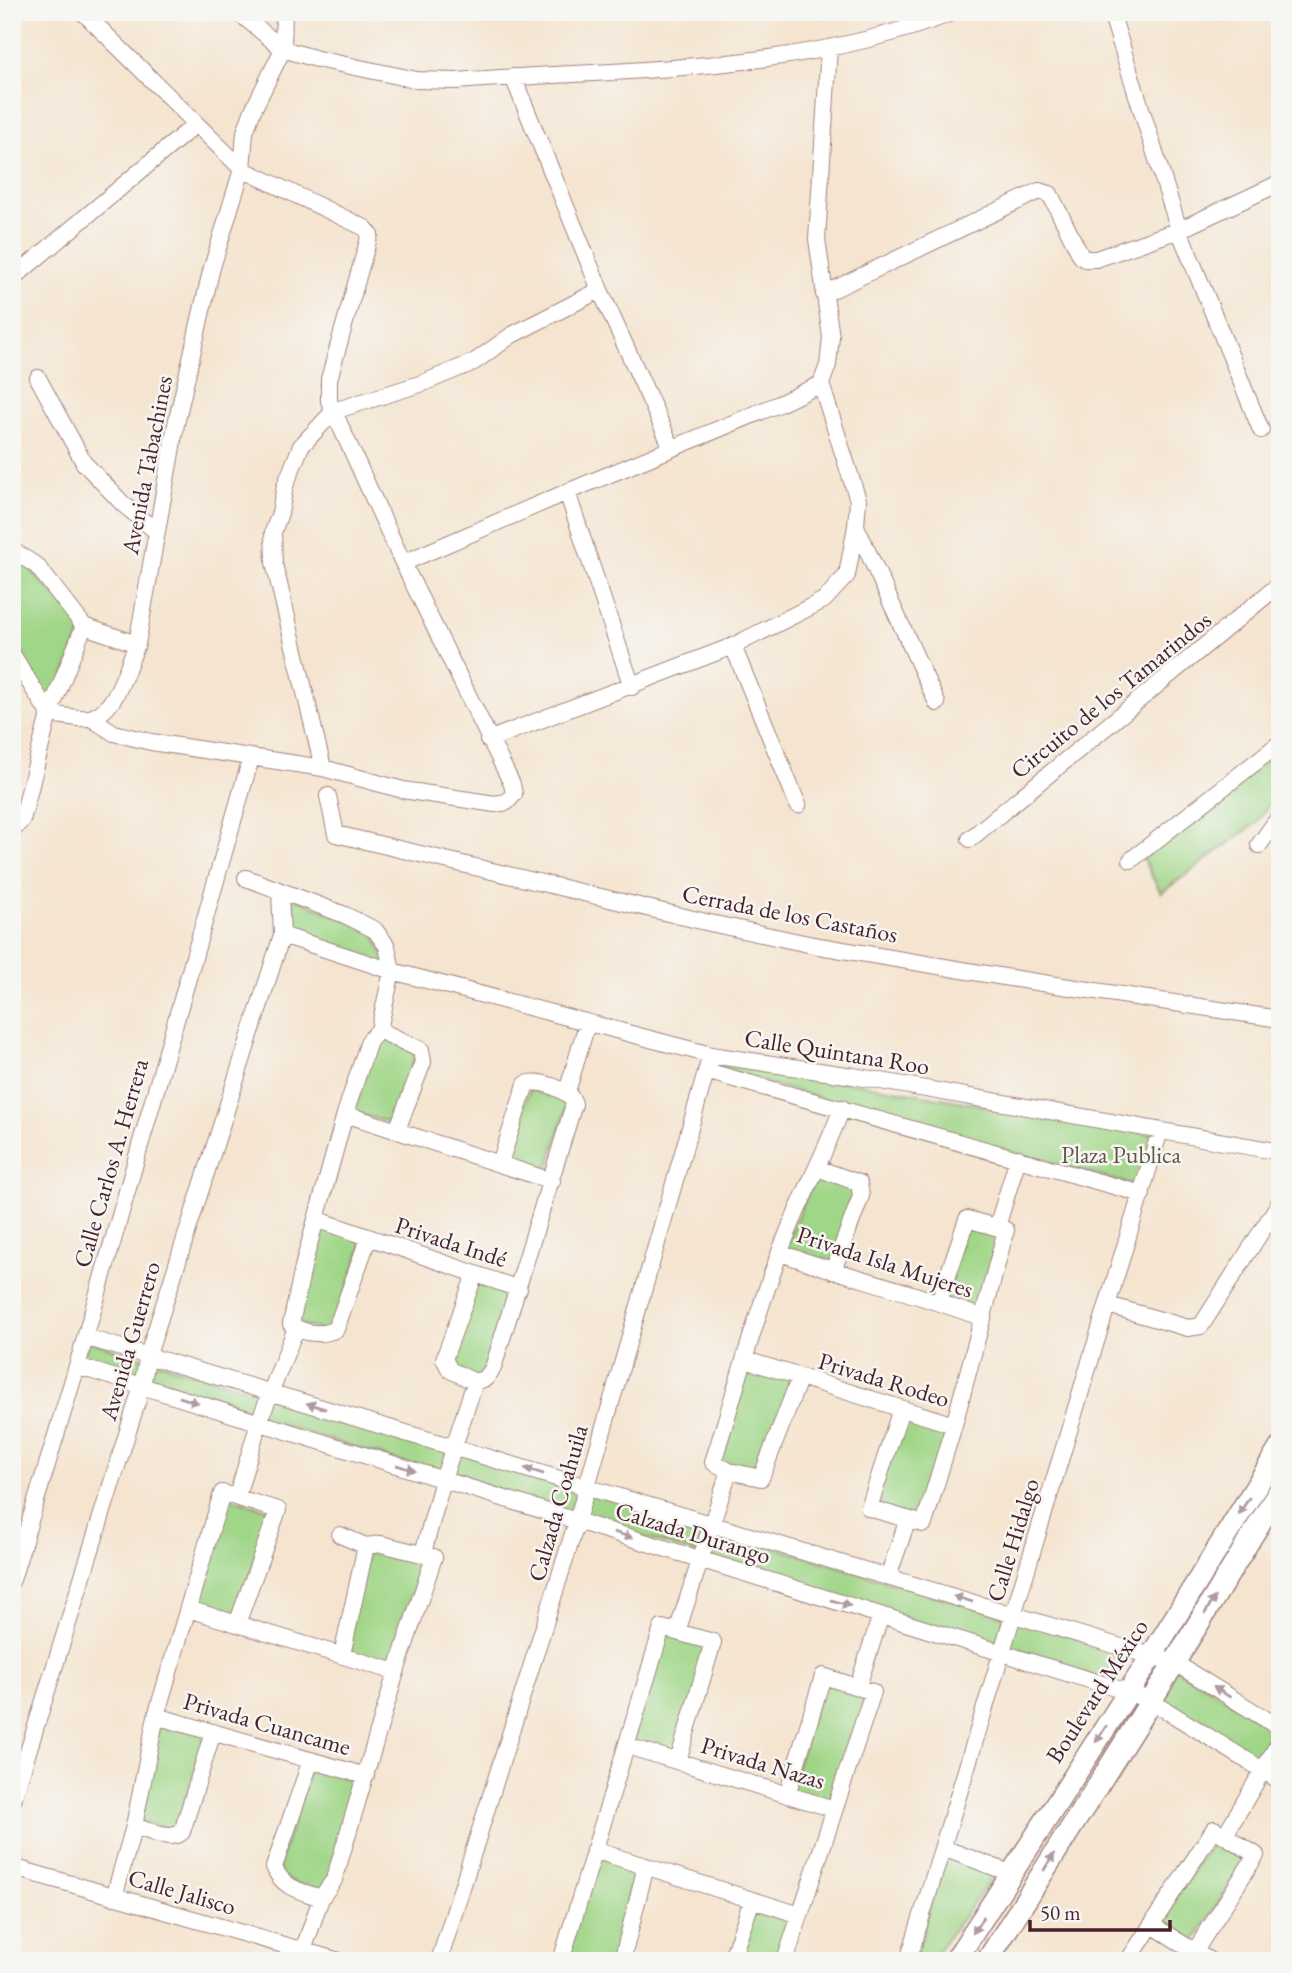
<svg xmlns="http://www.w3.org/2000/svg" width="1292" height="1973" font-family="'EB Garamond',serif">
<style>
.green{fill:#a0d687;stroke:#757a59;stroke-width:2}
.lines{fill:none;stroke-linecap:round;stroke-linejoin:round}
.minor-casing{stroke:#a0827d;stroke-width:18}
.secondary-casing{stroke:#a0827d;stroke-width:24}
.minor{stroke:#fff;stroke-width:16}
.secondary{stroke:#fff;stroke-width:21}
.oneway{fill:#ae9aa0}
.labels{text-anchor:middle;stroke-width:5;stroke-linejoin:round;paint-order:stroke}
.street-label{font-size:24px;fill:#4a1f2b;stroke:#f6f6f2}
.park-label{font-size:24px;fill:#645647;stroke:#f6f6f2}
</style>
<rect width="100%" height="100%" fill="#f6f6f2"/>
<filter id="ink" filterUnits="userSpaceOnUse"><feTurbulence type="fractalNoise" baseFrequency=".0143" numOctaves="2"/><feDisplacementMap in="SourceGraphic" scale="14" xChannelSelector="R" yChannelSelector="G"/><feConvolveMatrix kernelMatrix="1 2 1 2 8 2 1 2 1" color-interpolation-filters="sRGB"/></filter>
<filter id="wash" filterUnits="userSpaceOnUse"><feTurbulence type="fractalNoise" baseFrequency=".00686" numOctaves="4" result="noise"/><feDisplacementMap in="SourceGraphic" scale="28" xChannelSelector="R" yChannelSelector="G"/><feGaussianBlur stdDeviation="1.57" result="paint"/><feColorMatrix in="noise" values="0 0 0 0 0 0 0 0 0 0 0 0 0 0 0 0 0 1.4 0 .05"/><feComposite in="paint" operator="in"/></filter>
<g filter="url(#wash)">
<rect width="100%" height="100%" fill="#f5e4cf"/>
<path class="green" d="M12 550 84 626 49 714 12 651Z
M1280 747V787L1256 823 1161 893 1143 859Z
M283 893 373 931 389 967 284 932Z
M379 1033 416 1053 392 1123 351 1112Z
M714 1059 1155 1135 1139 1187 712 1068Z
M530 1089 568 1102 547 1173 505 1160Z
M817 1170 857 1186 832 1269 783 1251Z
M968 1220 1005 1231 982 1316 940 1302Z
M319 1223 364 1241 334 1326 324 1332 293 1321Z
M476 1277 515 1291 485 1375 478 1379 446 1364Z
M88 1341 1117 1650 1103 1680 83 1363Z
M747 1363 797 1379 760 1475 715 1462Z
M902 1412 950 1427 923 1521 872 1507Z
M224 1496 273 1511 236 1619 193 1607Z
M367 1548 430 1558 394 1669 344 1654Z
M663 1630 711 1643 677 1755 631 1742Z
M1175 1668 1280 1731V1778L1155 1700Z
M824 1678 869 1693 833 1807 788 1794Z
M159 1721 208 1734 178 1832 139 1822Z
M312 1764 361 1778 330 1879 320 1894 282 1877 278 1867Z
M1216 1835 1248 1856 1193 1943 1157 1924Z
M945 1854 997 1872 930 1961H914Z
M596 1855 641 1869 616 1961H564Z
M755 1905 795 1916 780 1961H735Z"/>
</g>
<g filter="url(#ink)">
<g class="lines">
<defs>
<path id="minor" d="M83 12 242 169 365 228 370 234 329 379V401L403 563 512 784 514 794 507 802 495 804 403 790 323 768 151 742 114 733 91 718
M238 12 283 49 317 59 417 80 457 81C623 68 797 74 954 12
M1111 12 1179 230 1261 430
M513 77 600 290 672 448
M12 279 196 124
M824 294 1039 191 1050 194 1081 256 1085 259H1096L1179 230 1280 183
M38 378 84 463 123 504 157 532
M567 492 632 687
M856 526 937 703
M12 550 37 566 84 626 137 644
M403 563 567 492 779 404 821 384
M84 626 49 714C62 715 82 721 93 717 117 709 127 666 137 644L176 424 211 271 242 169 245 132 253 110 283 49 284 12
M733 646 798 805
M12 654 49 714 22 820 12 831
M488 740 733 646 824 600 847 575 856 526 858 500 821 384 828 365 831 337 817 239 829 48
M323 768 274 563 273 532 280 513 285 486 301 446 334 411 423 383 474 362 512 335 600 290
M328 796 336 834 710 923 813 945 1010 978 1280 1019
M970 839 1280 584
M1259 845 1280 816
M1131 860 1280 743
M246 878 345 915 375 930 387 946 392 971 379 1030 369 1041 345 1114 304 1263 291 1324C302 1334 324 1336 336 1329L368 1239
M282 935 392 971 711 1055 853 1076 1280 1152
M379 1030 421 1050 423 1062 397 1130
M706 1071 1142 1194
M567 1092 587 1024
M345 1114 552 1181
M817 1168 859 1183 861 1196 833 1271
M316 1219 519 1289
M997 1227 1018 1158
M780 1253C847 1276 916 1293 983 1318
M475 1274 444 1359 450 1370 475 1382 486 1378 493 1368 574 1104C571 1090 538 1078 526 1084L500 1163
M1108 1305 1188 1328 1201 1326 1280 1202
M85 1337 1151 1656 1175 1663 1280 1728
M746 1360 954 1425
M77 1366 1128 1692 1151 1701 1280 1781
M800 1377 761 1478 729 1471 713 1462C735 1393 754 1320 780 1252 798 1203 824 1157 842 1108
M901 1409 869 1508 924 1524 954 1425 1006 1230 967 1219 939 1302
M237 1496 259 1422 296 1328
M423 1553 443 1480 475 1382
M888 1577 908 1519
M12 1580 77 1366 251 758
M188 1609 396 1672
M677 1632 729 1471
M342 1655 366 1546
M858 1686 881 1615
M156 1716 366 1776
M627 1746 834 1809
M311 1760 274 1867C283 1889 301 1891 321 1898
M12 1803 142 1386 148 1355 282 935 280 891
M134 1826C148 1830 170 1842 182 1832L213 1732
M1225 1835 1280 1741
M943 1848 1010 1873
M594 1850 800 1915
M12 1867 339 1961
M114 1897 134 1826 156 1716 222 1493 278 1510 237 1624
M1152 1925 1210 1961
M303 1951 321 1898 334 1880 396 1672 434 1557 381 1544 366 1546 340 1535
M439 1961 577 1521 711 1055
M561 1961 662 1628 713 1642 678 1761
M622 1961 646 1866
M731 1961 752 1900
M785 1961 873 1692 823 1676 787 1795
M908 1961 1160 1131
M1128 1961 1214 1829 1256 1855 1195 1951"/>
<path id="secondary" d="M955 1961 1142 1671 1280 1448
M987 1961 1151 1701 1280 1490"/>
</defs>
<use href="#minor" class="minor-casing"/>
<use href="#secondary" class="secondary-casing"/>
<use href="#minor" class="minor"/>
<use href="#secondary" class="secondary"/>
</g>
<defs><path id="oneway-solid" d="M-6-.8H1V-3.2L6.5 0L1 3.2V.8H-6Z" transform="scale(1.75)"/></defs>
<g class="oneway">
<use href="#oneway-solid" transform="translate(189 1400) rotate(17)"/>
<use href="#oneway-solid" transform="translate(316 1406) rotate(-163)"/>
<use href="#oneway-solid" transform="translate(406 1468) rotate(17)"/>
<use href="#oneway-solid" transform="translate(534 1471) rotate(-163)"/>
<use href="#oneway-solid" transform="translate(1244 1506) rotate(122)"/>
<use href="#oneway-solid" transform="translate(623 1535) rotate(17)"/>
<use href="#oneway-solid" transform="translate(963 1599) rotate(-163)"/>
<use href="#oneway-solid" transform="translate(841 1603) rotate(17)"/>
<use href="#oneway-solid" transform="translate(1210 1605) rotate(-59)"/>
<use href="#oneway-solid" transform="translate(1222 1692) rotate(-148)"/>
<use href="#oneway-solid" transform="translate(1101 1734) rotate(123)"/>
<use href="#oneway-solid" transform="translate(1049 1862) rotate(-58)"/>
<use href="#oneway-solid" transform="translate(978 1925) rotate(122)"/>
</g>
</g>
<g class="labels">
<g class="street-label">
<text transform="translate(147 465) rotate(-79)" y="8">Avenida Tabachines</text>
<text transform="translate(1111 695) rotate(-39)" y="8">Circuito de los Tamarindos</text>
<text transform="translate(790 914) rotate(11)" y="8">Cerrada de los Castaños</text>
<text transform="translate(837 1052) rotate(9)" y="8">Calle Quintana Roo</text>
<text transform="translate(111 1163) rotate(-74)" y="8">Calle Carlos A. Herrera</text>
<text transform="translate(451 1242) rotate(18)" y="8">Privada Indé</text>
<text transform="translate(885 1262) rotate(18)" y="8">Privada Isla Mujeres</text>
<text transform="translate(130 1341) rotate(-74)" y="8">Avenida Guerrero</text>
<text transform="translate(884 1380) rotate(17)" y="8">Privada Rodeo</text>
<text transform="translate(558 1503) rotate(-74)" y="8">Calzada Coahuila</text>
<text transform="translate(693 1533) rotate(17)" y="8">Calzada Durango</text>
<text transform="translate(1013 1540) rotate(-73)" y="8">Calle Hidalgo</text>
<text transform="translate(1097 1691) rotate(-57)" y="8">Boulevard México</text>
<text transform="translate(267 1724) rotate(16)" y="8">Privada Cuancame</text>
<text transform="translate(763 1763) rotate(17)" y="8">Privada Nazas</text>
<text transform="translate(182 1892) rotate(16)" y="8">Calle Jalisco</text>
</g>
<g class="park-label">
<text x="1121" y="1163">Plaza Publica</text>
</g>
</g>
<rect width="1292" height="1973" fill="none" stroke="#f6f6f2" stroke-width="42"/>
<path d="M1030 1920v10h140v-10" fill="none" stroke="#4a1f2b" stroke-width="3.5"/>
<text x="1040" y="1920" font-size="21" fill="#4a1f2b" stroke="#f6f6f2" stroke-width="5" paint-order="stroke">50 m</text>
</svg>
